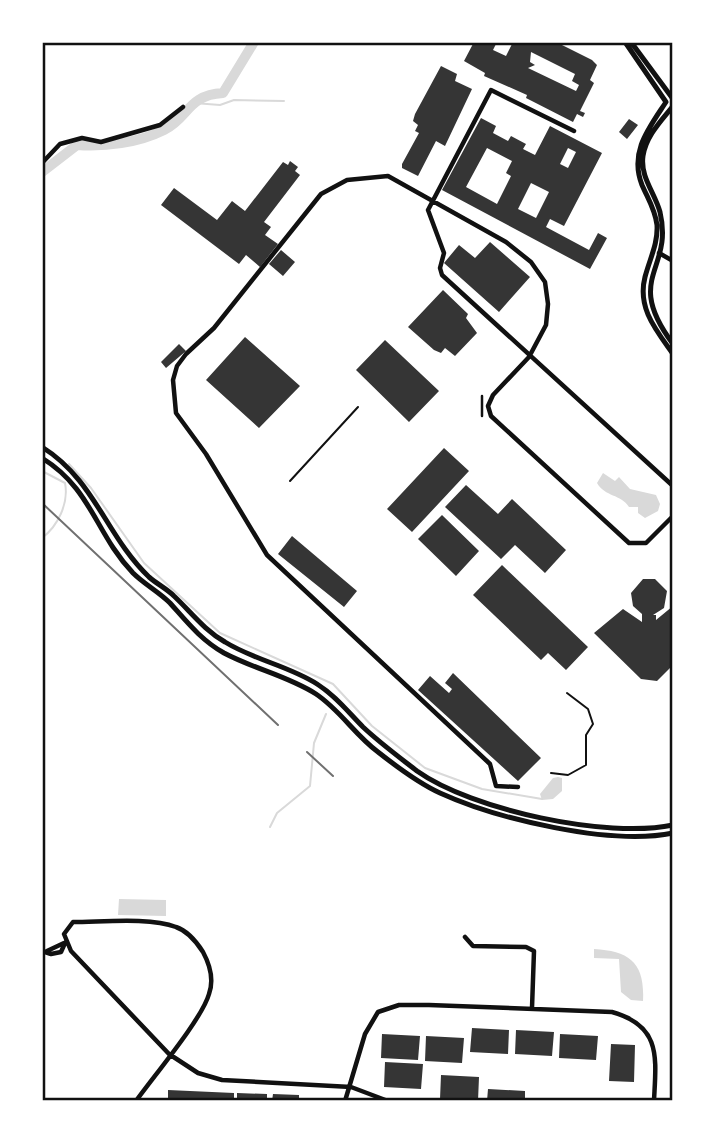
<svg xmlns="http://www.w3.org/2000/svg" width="715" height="1143" font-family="'Sofia Sans Condensed',sans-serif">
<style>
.water{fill:#d9d9d9}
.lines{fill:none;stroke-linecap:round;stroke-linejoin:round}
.stream{stroke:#d9d9d9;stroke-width:2}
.river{stroke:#d9d9d9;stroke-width:10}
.building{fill:#353535;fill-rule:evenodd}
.path{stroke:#111;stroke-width:2}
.pedestrian{stroke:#111;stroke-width:2.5}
.minor{stroke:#111;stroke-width:4.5}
.tertiary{stroke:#111;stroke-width:5}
.rail{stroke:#707070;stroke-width:2}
.neatline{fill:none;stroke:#111;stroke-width:2.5}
</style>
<rect width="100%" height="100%" fill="#fff"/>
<path class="water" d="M603 473 615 481 619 477 630 489 656 495 660 504 658 511 645 518 638 513V507H629C621 494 605 497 597 483Z
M558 777 562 778V791L553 799 542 800 540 794 553 778Z
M119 899 166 900V916L118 915Z
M594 949C630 951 645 963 643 1001L631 1000 621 992 619 959 594 958Z"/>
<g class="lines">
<path class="stream" d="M194 103 220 105 234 100 284 101
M69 464 91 488 144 563 220 633 333 684 372 726 425 768 482 789 542 799
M42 471 65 483C69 503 58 526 42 538
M270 827 277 813 310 786 314 743 326 714"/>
<path class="river" d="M42 172 77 145C105 147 138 143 164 130 189 118 187 95 223 93L254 42"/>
</g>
<path class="building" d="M474 42H497L493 50 506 56 513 42H556L592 60 597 65 590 80 594 83 580 111 585 113 583 117 577 114 573 122 526 98 527 95 484 76 485 73 464 61ZM531 52 575 74 572 81 579 85 576 91 528 68 535 65 530 62Z
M441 66 457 74 455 81 472 89 445 146 436 141 418 176 402 168V164L419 133 415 131 418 125 413 121 415 114Z
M481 118 496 126 493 133 508 141 511 136 526 144 523 149 535 155 550 126 602 153 564 226 550 219 546 227 589 250 598 233 607 238 590 269 442 190ZM487 148 512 161 506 173 511 176 497 204 466 187ZM568 148 576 152 568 168 560 164ZM531 183 549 192 536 218 518 209Z
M629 119 638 125 627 139 619 132Z
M290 161 298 167 295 171 300 175 264 222 271 227 265 235 278 244 260 267 246 255 239 264 161 205 174 188 217 220 232 201 245 211 283 162 288 165Z
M490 242 530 277 499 312 444 263 459 245 475 258Z
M281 250 295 262 283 276 269 264Z
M443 290 468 314 466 318 477 333 455 356 445 348 441 353 434 350 408 327Z
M245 337 300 386 259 428 206 380Z
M385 340 439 391 409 422 356 370Z
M179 344 186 351 166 368 161 362Z
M444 448 469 471 412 532 387 509Z
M466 485 498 514 512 499 566 550 545 573 515 545 501 559 445 507Z
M442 515 479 551 456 576 418 539Z
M292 536 357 591 344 607 278 554Z
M502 565 588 647 566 670 548 653 541 660 473 595Z
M643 579H655L667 591 664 608 653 615H656V620L673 606V665L657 681 641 679 594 633 623 609 642 622V614L633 606 631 593Z
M453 673 541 758 518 781 418 690 430 676 449 693 452 689 445 683Z
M472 1028 509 1030 508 1054 470 1052Z
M516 1030 554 1032 552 1056 515 1054Z
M382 1034 420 1036 418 1060 381 1058Z
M560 1034 598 1036 596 1060 559 1058Z
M426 1036 464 1038 462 1063 425 1061Z
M611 1044 635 1045 634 1082 609 1081Z
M385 1062 423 1064 421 1089 384 1087Z
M441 1075 479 1077 478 1101 440 1099Z
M488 1089 525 1091V1101H487Z
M168 1090 234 1093V1100L186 1098V1101H172L168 1098Z
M237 1093 267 1094V1101H237Z
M273 1094 299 1095V1101H272Z"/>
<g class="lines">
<path class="path" d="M290 481 358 407
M551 773 568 775 586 765V735L593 724 588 709 567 693"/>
<path class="pedestrian" d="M482 416V396"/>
<path class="minor" d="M574 131 491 90 428 210 444 253 440 268 442 275 673 486
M42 163 60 144 82 138 101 142 160 125 183 107
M659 253 673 261
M518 787 496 786 490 764 267 555 206 454 176 413 173 380 177 366 186 354 214 328 321 194 347 180 388 176 506 242 531 262 545 282 548 304 546 325 529 357 493 395 488 406 491 416 629 543H646L673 516
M465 937 473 946 526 947 534 951 532 1008
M42 951 51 954 61 952 65 943
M47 951 64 943
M136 1101C153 1077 202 1019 209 994 214 980 210 965 203 952 196 941 188 931 176 927 150 917 102 922 73 922L64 934 71 951 169 1054 198 1073 222 1080 351 1087 388 1101
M345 1101 365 1034 378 1012 399 1005H429L612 1012C662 1026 656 1058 654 1101"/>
<path class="tertiary" d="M625 42 666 102C649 128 629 152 642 185 648 199 655 209 657 225 658 244 650 258 645 277 637 308 656 330 673 354
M631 42 673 99
M673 106C661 121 646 136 643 156 640 177 655 193 660 212 674 271 623 277 673 344
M42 447C95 480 106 536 149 577 157 584 167 589 174 596 191 612 204 630 225 642 254 660 289 666 317 684 336 696 348 712 363 727 380 743 399 757 417 771 472 810 607 839 673 825
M42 458C92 489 95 533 133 573 144 584 159 592 170 603 187 622 201 640 224 653 254 669 288 676 316 694 340 710 355 735 378 752 397 767 418 783 440 793 497 819 611 846 673 833"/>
<path class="rail" d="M42 503 278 725
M307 752 333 776"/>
</g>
<rect width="715" height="1143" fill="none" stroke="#ffffff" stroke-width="88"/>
<rect x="44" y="44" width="627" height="1055" class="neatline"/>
</svg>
